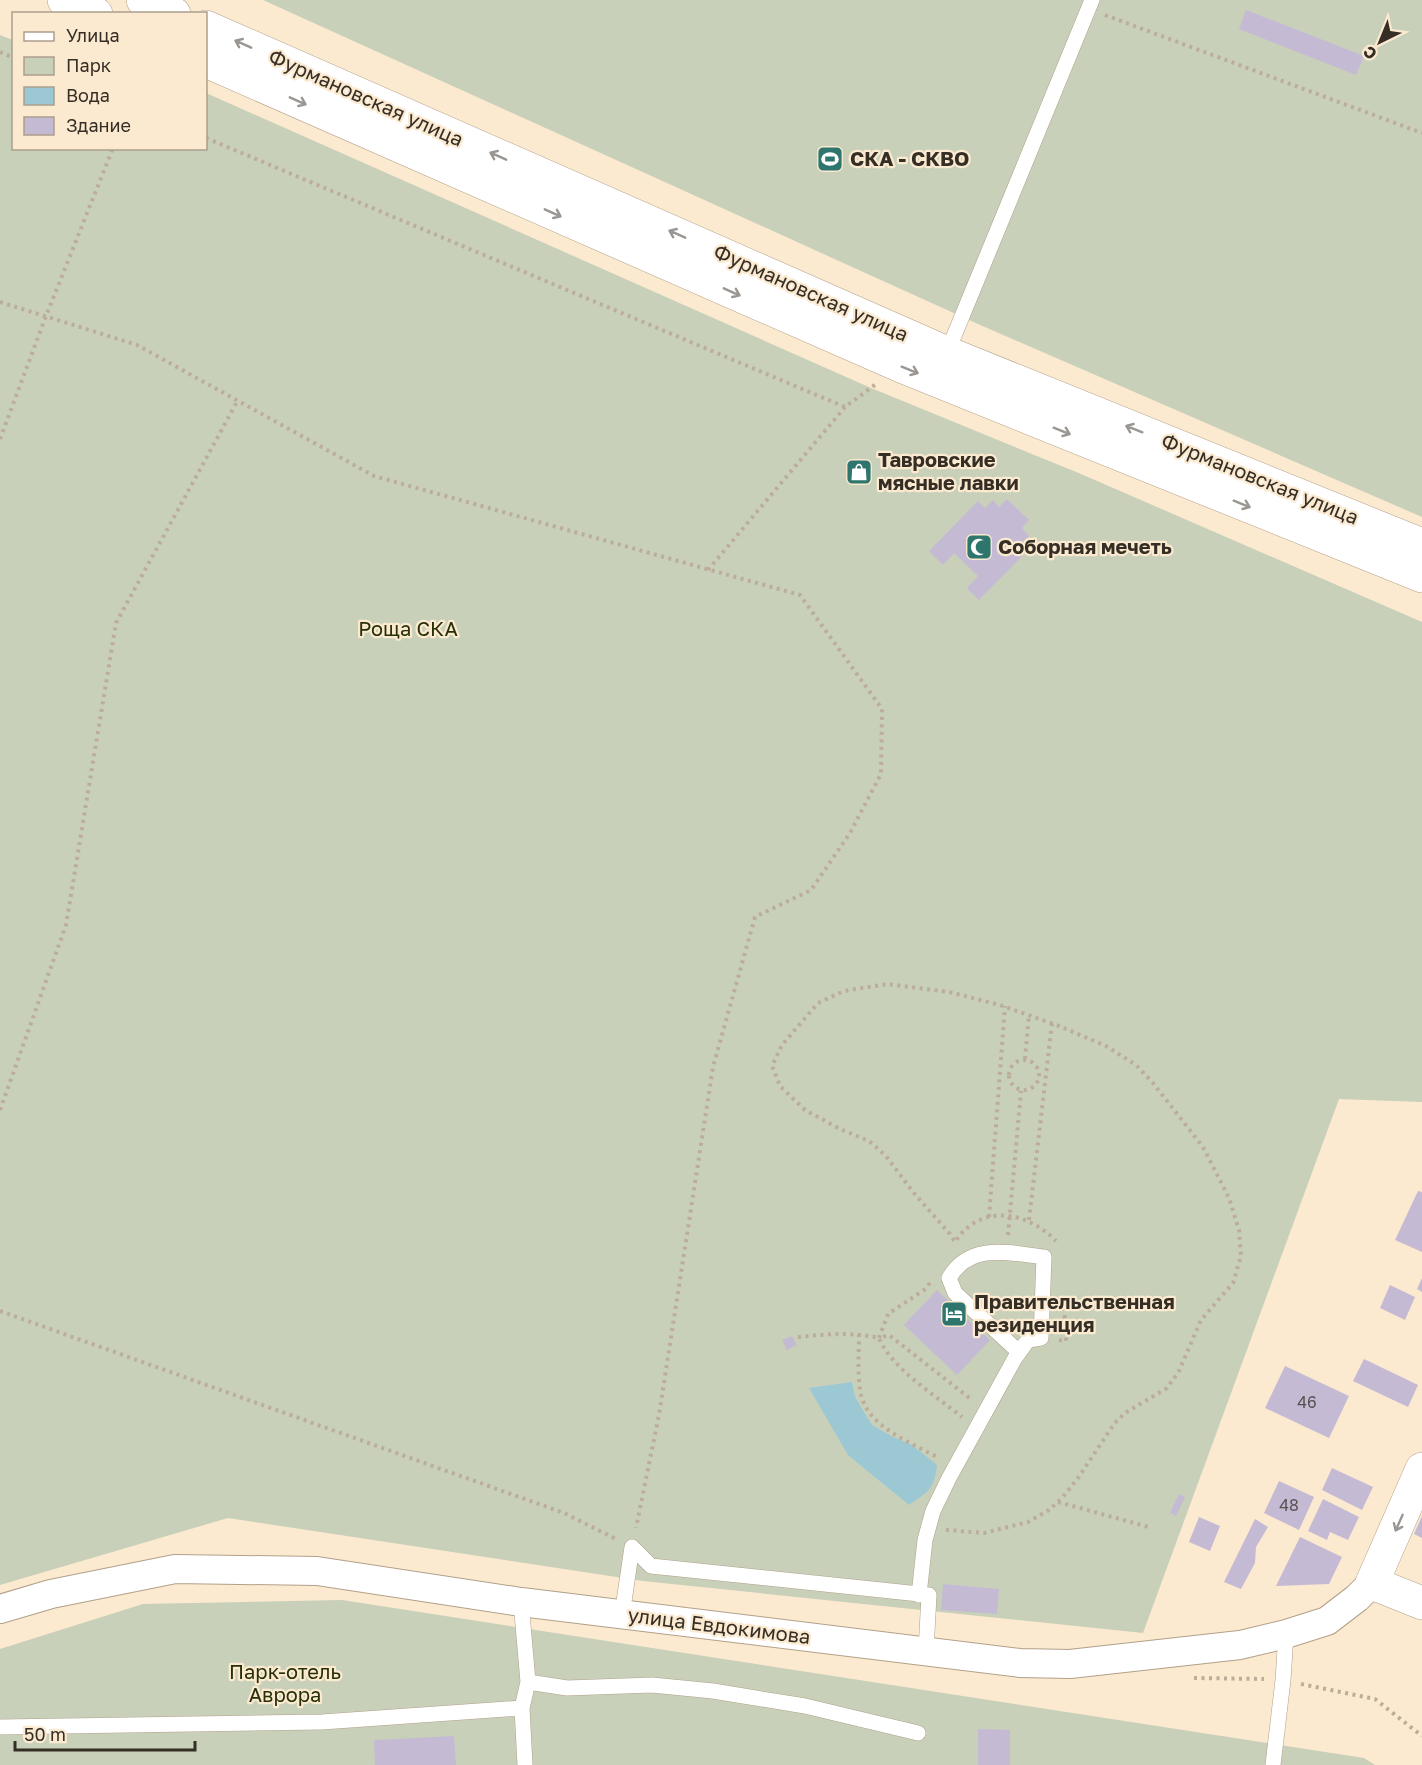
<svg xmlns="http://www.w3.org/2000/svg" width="1422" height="1765" font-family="'Golos Text',sans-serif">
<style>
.green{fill:#c8d0ba}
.water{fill:#9cc8d4}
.building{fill:#c5bad4}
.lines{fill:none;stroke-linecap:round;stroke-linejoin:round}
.lane-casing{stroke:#b2a089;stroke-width:16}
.street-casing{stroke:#b2a089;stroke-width:30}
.secondary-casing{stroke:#b2a089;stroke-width:34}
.path{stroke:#bcad99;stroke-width:4;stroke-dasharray:3 4.5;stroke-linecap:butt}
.lane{stroke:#fff;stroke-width:15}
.street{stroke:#fff;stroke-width:28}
.secondary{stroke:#fff;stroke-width:33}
.oneway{stroke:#9a9692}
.labels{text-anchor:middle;stroke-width:4.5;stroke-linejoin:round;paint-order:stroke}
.number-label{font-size:16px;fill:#595151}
.street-label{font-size:20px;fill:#352e25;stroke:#fbe9d0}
.poi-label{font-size:20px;font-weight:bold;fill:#352e25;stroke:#fbe9d0;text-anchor:start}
.park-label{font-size:20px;fill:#263006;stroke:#fbe9d0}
</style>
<rect width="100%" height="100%" fill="#fbe9d0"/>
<path class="green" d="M263 0H1422V517L978 324Z
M0 35 13 40 14 148H206V93L871 388 1081 474 1422 622V1102L1339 1099 1143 1633 643 1581 228 1518 0 1585Z
M342 1600 1364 1758 1375 1765H0V1649L143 1604Z"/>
<path class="water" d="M852 1382 855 1397 872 1425 893 1437 912 1445 937 1465C935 1488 927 1493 909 1505L848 1455 809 1388Z"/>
<path class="building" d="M1246 10 1364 56 1356 75 1239 29Z
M1007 499 1029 520 1022 528 1029 536 1021 543 1028 550 979 600 967 588 978 576 954 553 943 565 929 551 978 501 985 508 993 500 999 507Z
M1418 1191 1422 1192V1252L1395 1240Z
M1422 1278V1292L1417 1289Z
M1390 1285 1415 1297 1405 1320 1380 1308Z
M937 1290 990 1340 957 1375 904 1325Z
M792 1336 797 1345 787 1350 782 1340Z
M1364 1359 1418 1385 1408 1407 1353 1381Z
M1285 1366 1349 1396 1329 1438 1265 1408Z
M1332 1468 1373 1487 1362 1510 1322 1490Z
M1279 1481 1314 1497 1299 1530 1264 1513Z
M1179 1494 1185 1497 1176 1516 1170 1513Z
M1323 1499 1359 1517 1348 1540 1330 1532 1327 1540 1308 1531Z
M1422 1516V1538L1414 1534Z
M1199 1517 1220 1526 1210 1551 1189 1542Z
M1255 1519 1268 1527 1256 1547 1255 1563 1241 1589 1224 1582Z
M1300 1537 1342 1557 1329 1584 1276 1586Z
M943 1584 999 1589 997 1614 941 1610Z
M978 1729 1010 1730V1765H978Z
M454 1736 456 1765H375L374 1740Z"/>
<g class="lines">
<defs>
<path id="lane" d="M947 353 1092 0
M919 1595 925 1540 933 1511 949 1478 1015 1358 1028 1340 1041 1338 1044 1257C1010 1253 970 1242 949 1278L955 1293 1019 1352
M521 1602 528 1682 522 1708 525 1765
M622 1615 632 1547 651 1566 929 1595 926 1651
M528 1682 567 1688 652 1685 713 1691 805 1706 918 1733
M0 1727 322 1722 522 1708
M1273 1765 1283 1680 1286 1634"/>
<path id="street" d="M0 1609 51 1594 175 1569 317 1571 521 1602 1020 1663 1070 1664 1240 1645 1286 1634 1327 1621 1357 1598 1372 1583"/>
<path id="secondary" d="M64 0 96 14
M143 0 174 14
M206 27 947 353 1422 545
M206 61 901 366 1422 576
M1422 1469 1372 1583 1422 1603"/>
</defs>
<use href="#lane" class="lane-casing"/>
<use href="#street" class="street-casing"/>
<use href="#secondary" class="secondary-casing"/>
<path class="path" d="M1105 15 1422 133
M0 52 14 58
M206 138 845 407 876 384
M0 302 137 345 374 476 800 595 882 709 881 774 850 833 811 890 755 917 713 1067 659 1415 636 1528
M0 439 46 316 113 148
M708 570 845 407
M1025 1059 1029 1015
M1009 1075a15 15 0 1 1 30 0a15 15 0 1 1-30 0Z
M0 1110 66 925 116 623 238 400
M989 1217 1005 1006
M1029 1220 1052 1023
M1008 1235 1021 1091
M930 1283 924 1290 888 1314 879 1338 889 1335 972 1400
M0 1311 564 1513 616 1539
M859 1334C859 1353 857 1376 861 1395 869 1428 912 1443 939 1458
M798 1337C826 1334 852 1332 879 1338 892 1369 935 1395 962 1417
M1059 1340 1066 1341 1064 1304
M1058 1502 1152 1528
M946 1530 984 1533 1028 1522 1049 1510 1062 1498 1078 1478 1114 1424 1125 1413 1167 1388 1179 1371 1201 1320 1233 1283 1241 1256 1239 1230 1229 1198 1203 1147 1153 1083 1136 1065 1106 1046 1059 1026 1000 1005 949 992 887 984 844 991 818 1003 782 1045 772 1066 780 1086 805 1110 840 1129 869 1141 886 1156 913 1192 950 1234 955 1242C980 1203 1027 1211 1056 1241
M1194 1678 1264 1679
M1301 1684 1375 1699 1422 1736"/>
<use href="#lane" class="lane"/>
<use href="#street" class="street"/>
<use href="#secondary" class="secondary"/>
</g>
<defs><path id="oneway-shaft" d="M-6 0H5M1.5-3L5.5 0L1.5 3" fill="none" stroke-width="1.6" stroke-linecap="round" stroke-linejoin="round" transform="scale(1.5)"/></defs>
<g class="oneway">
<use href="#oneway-shaft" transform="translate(243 44) rotate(-156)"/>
<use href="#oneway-shaft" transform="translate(298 101) rotate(24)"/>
<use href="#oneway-shaft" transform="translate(498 156) rotate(-156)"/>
<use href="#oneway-shaft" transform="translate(553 213) rotate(24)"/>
<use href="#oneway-shaft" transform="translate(677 234) rotate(-156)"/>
<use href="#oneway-shaft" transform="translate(732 292) rotate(24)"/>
<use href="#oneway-shaft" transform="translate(910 370) rotate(22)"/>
<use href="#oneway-shaft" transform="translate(1134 429) rotate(-158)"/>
<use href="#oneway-shaft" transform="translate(1062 431) rotate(22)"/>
<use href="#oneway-shaft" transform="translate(1242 504) rotate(22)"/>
<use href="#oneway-shaft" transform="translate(1399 1523) rotate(114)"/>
</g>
<defs>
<symbol id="stadium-square" viewBox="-11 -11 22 22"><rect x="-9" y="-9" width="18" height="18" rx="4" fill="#2e766d" stroke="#fbe9d0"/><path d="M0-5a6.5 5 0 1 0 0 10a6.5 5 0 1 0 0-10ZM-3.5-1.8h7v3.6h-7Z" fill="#fff"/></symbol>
<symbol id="shop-square" viewBox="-11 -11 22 22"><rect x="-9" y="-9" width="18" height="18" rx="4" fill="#2e766d" stroke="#fbe9d0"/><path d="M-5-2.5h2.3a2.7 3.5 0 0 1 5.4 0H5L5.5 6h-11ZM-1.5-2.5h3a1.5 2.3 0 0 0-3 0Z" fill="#fff"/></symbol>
<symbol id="mosque-square" viewBox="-11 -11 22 22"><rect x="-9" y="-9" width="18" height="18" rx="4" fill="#2e766d" stroke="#fbe9d0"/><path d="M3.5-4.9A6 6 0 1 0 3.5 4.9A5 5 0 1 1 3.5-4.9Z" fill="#fff"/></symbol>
<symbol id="hotel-square" viewBox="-11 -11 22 22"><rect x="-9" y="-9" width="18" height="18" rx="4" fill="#2e766d" stroke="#fbe9d0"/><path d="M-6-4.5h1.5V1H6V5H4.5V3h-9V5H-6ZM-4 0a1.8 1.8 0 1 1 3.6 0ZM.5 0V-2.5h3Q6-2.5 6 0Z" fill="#fff"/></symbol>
</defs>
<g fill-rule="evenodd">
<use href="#stadium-square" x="815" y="144" width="30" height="30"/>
<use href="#shop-square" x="844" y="457" width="30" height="30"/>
<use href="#mosque-square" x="964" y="532" width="30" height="30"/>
<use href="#hotel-square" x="939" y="1299" width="30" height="30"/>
</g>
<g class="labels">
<g class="number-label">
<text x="1307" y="1408">46</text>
<text x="1289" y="1511">48</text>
</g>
<g class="street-label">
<text transform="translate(366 98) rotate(24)" y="7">Фурмановская улица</text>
<text transform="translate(811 293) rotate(24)" y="7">Фурмановская улица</text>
<text transform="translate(1260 479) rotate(22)" y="7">Фурмановская улица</text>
<text transform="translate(719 1626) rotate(7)" y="7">улица Евдокимова</text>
</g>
<g class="poi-label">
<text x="850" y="166">СКА - СКВО</text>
<text x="878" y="467">Тавровские<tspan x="878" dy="23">мясные лавки</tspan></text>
<text x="998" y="554">Соборная мечеть</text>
<text x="974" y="1309">Правительственная<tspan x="974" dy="23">резиденция</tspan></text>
</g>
<g class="park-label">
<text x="408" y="636">Роща СКА</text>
<text x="285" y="1679">Парк-отель<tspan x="285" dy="23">Аврора</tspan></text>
</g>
</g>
<rect x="12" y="12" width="195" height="138" fill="#fbe9d0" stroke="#ac9e8c" stroke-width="1.5"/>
<rect x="24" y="32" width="30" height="9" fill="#ffffff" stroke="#ac9e8c" stroke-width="1.5"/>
<text x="66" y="42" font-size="18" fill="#352e25">Улица</text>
<rect x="24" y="57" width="30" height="18" fill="#c8d0ba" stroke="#ac9e8c" stroke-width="1.5"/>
<text x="66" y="72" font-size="18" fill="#352e25">Парк</text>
<rect x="24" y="87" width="30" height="18" fill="#9cc8d4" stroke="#ac9e8c" stroke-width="1.5"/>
<text x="66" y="102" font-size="18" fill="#352e25">Вода</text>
<rect x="24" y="117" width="30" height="18" fill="#c5bad4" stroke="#ac9e8c" stroke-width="1.5"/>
<text x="66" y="132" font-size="18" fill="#352e25">Здание</text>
<g transform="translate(1380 42) rotate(223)" stroke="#fbe9d0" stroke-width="4.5" paint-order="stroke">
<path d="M0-4.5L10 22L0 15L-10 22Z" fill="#352e25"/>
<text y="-9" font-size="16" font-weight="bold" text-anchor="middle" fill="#352e25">С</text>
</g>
<path d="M15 1741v9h180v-9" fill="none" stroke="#352e25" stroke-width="3"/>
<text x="24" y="1741" font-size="18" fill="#352e25" stroke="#fbe9d0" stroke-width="4.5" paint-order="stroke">50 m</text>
</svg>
